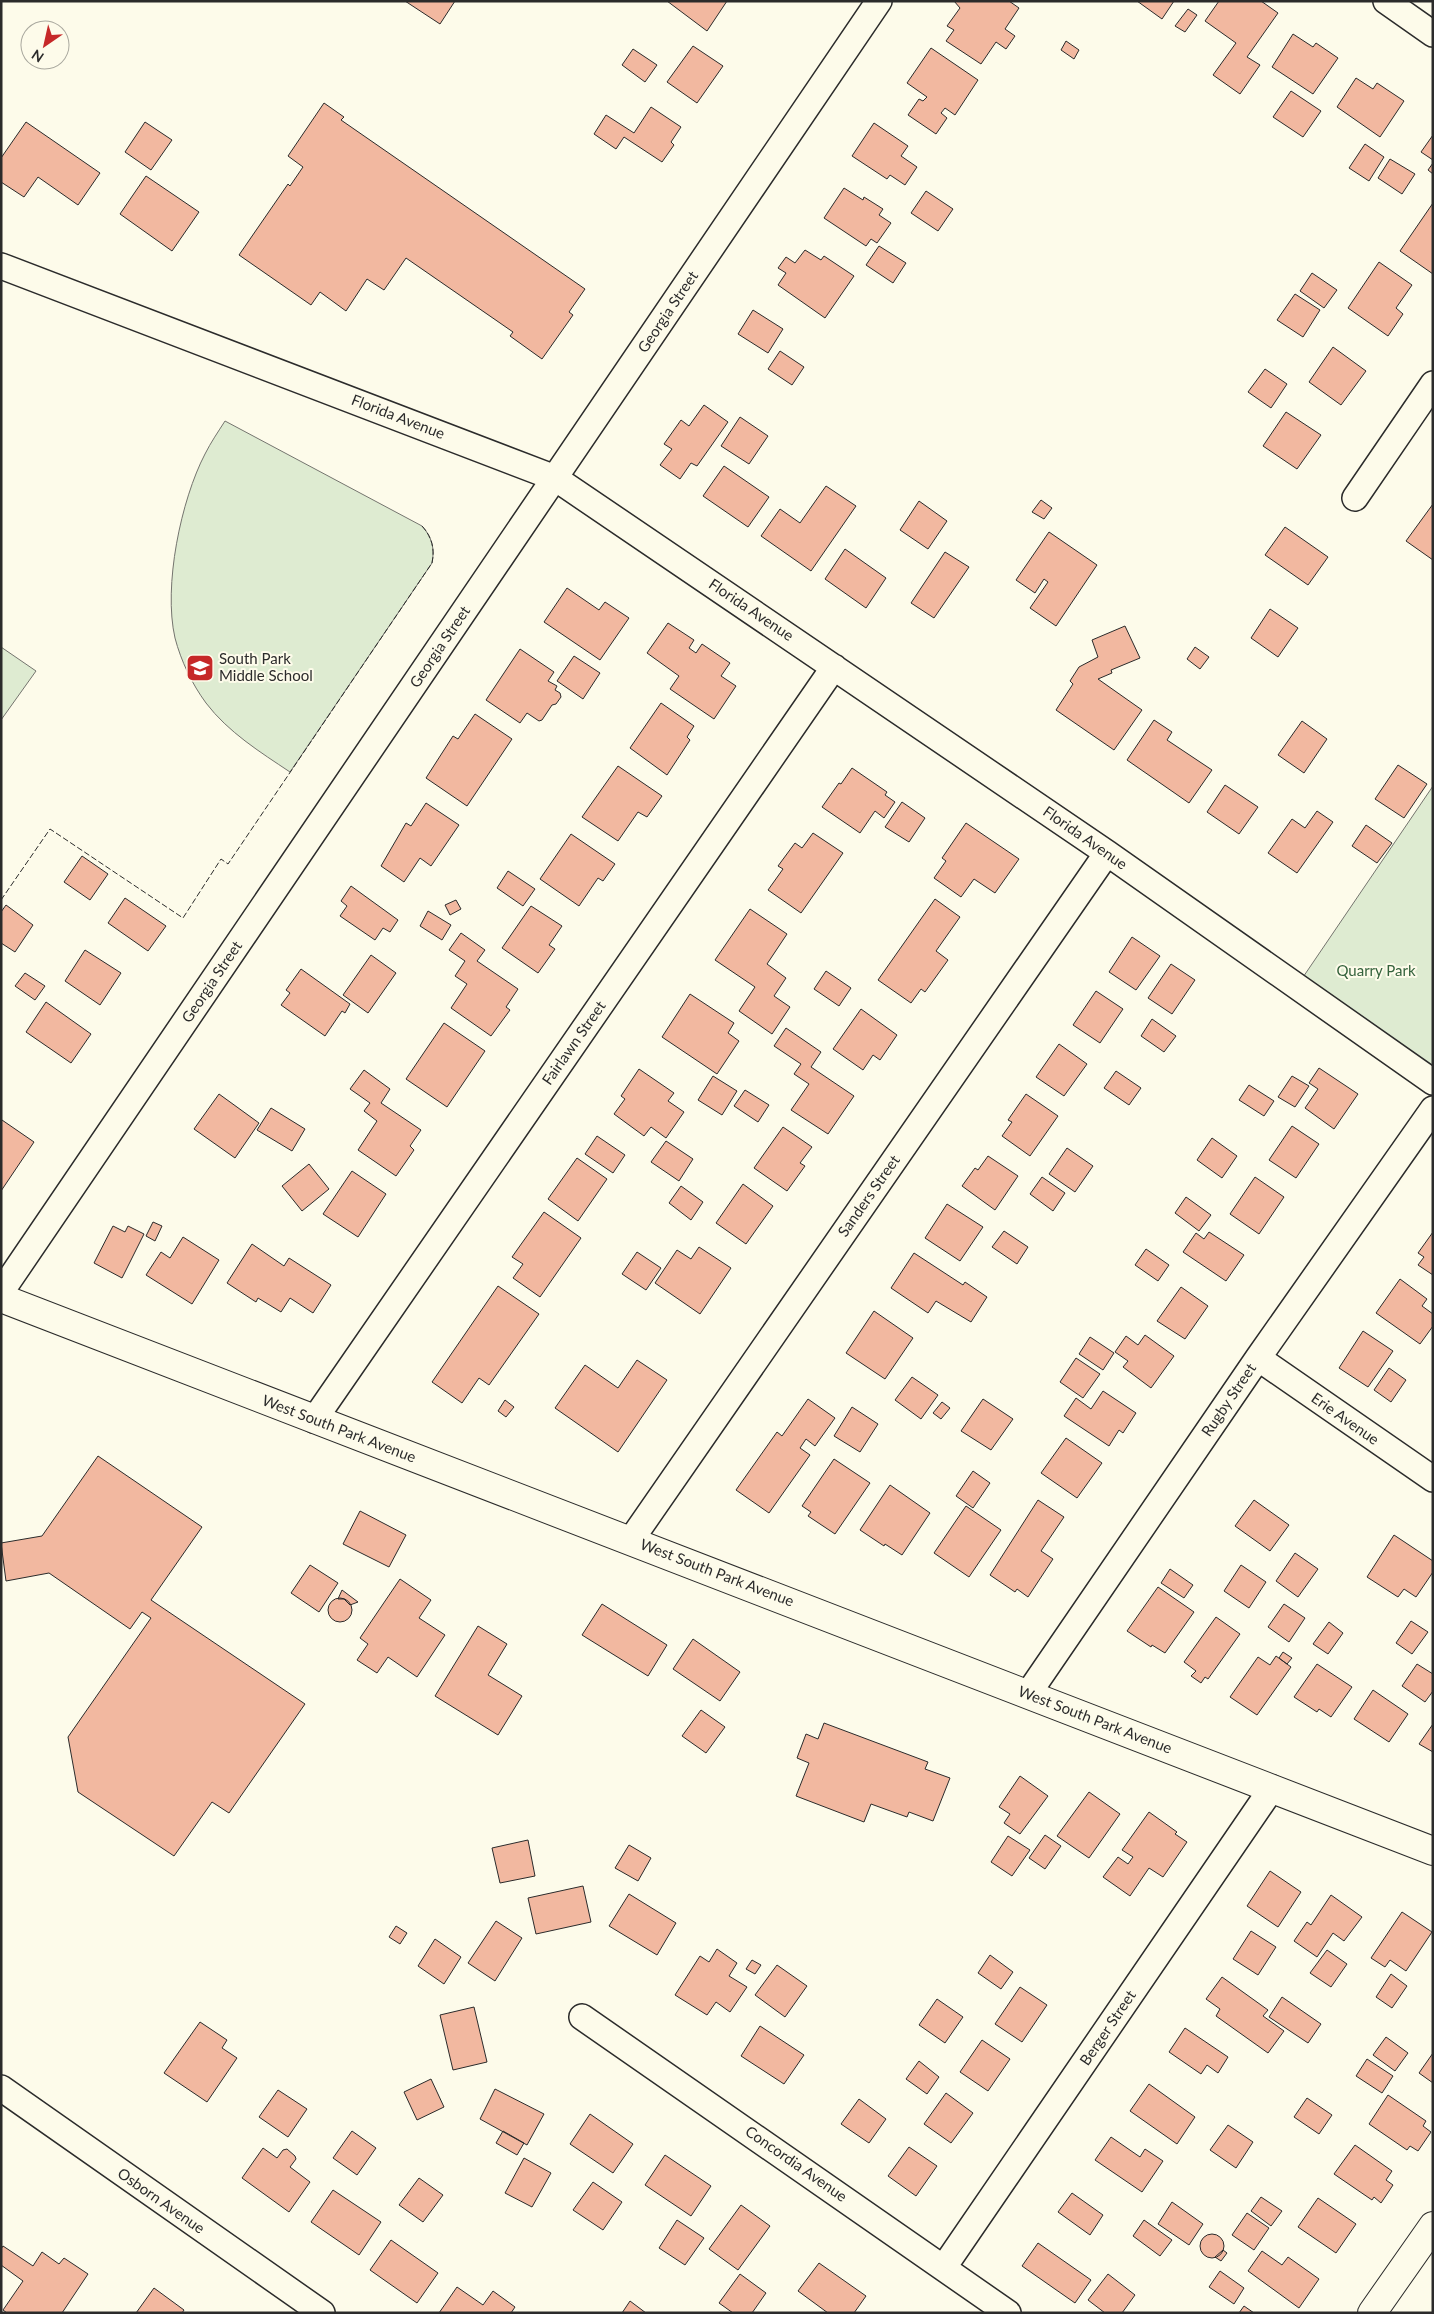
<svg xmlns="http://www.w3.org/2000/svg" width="1434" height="2314" font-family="Lato,sans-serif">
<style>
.green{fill:#deebd1;stroke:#74746e}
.building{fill:#f2b8a0;stroke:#2b2b2b}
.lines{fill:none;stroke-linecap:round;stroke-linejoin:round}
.minor-casing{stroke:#2b2b2b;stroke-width:28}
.tertiary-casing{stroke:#2b2b2b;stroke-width:30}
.primary-casing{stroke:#2b2b2b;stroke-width:30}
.minor{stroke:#fdfbea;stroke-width:25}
.tertiary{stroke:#fdfbea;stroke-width:28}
.primary{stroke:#fdfbea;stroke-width:28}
.fence{stroke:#2b2b2b;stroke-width:1;stroke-dasharray:6 2.5;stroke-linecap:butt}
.labels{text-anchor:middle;stroke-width:4;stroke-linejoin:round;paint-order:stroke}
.street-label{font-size:15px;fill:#2b2b2b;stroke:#fdfbea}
.poi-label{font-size:15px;fill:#2b2b2b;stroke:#fdfbea;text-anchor:start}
.park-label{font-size:15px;fill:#34623c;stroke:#fdfbea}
</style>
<rect width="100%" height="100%" fill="#fdfbea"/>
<path class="green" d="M225 421 422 526C432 537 435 549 432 563L290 772C260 752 228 732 206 703 192 684 181 661 175 638 163 586 181 500 205 454 211 442 218 432 225 421Z
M1 647 36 671 1 720Z
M1433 786V1080L1297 986Z"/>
<path class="building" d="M405 1H455L440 24Z
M667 1H727L707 31Z
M954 1H1009L1019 8 1005 29 1015 36 1006 49 996 42 981 64 946 41 954 30 947 26 960 8Z
M1137 1H1174L1162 19Z
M1219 1H1261L1278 13 1247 57 1260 65 1240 94 1213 75 1236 43 1205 21Z
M1188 9 1197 15 1185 32 1175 26Z
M1293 34 1313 47 1316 43 1338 58 1313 94 1272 67Z
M1066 41 1079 50 1074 59 1061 50Z
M693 46 723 66 697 103 667 82Z
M931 48 978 80 955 115 945 108 941 113 947 118 936 134 908 115 919 99 923 101 927 97 907 83Z
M633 49 657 65 645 82 622 65Z
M1356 78 1373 89 1377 83 1404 101 1380 137 1337 107Z
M1291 91 1321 111 1303 137 1273 117Z
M324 103 344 117 341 120 585 289 569 312 573 315 542 359 510 336 513 332 406 258 384 290 367 279 346 311 320 292 311 305 239 255 288 184 290 186 303 167 288 156Z
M651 107 681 127 671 142 674 145 662 162 624 137 616 149 594 134 606 115 634 133Z
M26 122 100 173 78 205 38 177 24 197 1 182V158Z
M145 122 172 140 151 170 125 152Z
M874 123 908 146 901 156 917 167 905 185 890 175 887 179 852 156Z
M1433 135V160L1421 152Z
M1365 144 1384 157 1369 181 1349 168Z
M1390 159 1415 174 1402 194 1378 178Z
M1433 163V174L1428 170Z
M146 176 199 212 172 251 120 214Z
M844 188 863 200 864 197 883 209 879 215 891 223 877 243 871 239 866 246 824 218Z
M926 191 953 209 938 231 911 213Z
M1433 203V274L1400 251Z
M879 246 906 263 893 283 866 265Z
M805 250 821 260 824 256 854 276 825 318 778 285 786 273 778 268 786 257 795 263Z
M1379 262 1412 285 1396 308 1403 314 1388 336 1348 308Z
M1312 273 1337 290 1324 308 1300 291Z
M1295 294 1320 310 1303 337 1277 320Z
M753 310 783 329 768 353 738 334Z
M1333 347 1366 371 1341 405 1309 382Z
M780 351 804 367 792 385 768 369Z
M1265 369 1287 384 1271 408 1248 392Z
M704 405 728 422 697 466 691 463 680 479 660 465 672 449 664 444 681 420 689 426Z
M1286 412 1321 435 1297 469 1263 446Z
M740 417 768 436 749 464 721 446Z
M724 466 769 497 748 527 703 496Z
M826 486 856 506 811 571 761 536 780 509 800 523Z
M1041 500 1052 508 1044 519 1032 512Z
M919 501 947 521 928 549 900 530Z
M1433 504V560L1406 541Z
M1285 527 1328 557 1308 585 1265 555Z
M1049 532 1097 565 1056 626 1030 608 1048 582 1044 579 1035 593 1016 580Z
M845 549 886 578 866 608 825 579Z
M945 552 969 567 934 618 911 603Z
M567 588 599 610 605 602 629 618 600 660 544 622Z
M1270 609 1298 628 1278 657 1251 638Z
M668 623 694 640 689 648 696 653 702 644 730 663 721 676 736 686 714 719 670 689 679 676 647 653Z
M1125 626 1140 658 1111 670 1112 673 1098 679 1142 710 1114 750 1056 710 1073 684 1070 681 1079 667 1098 657 1092 640Z
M1195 647 1209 657 1200 669 1187 659Z
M520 649 554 672 548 681 557 686 555 690 560 693 561 697 556 704 552 705 542 720 539 721 527 713 520 723 486 700Z
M574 656 600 673 583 699 557 681Z
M661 703 694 726 687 737 690 740 667 775 630 748Z
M475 714 512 739 467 806 426 778 453 736 458 739Z
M1154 720 1172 732 1167 740 1212 770 1189 803 1127 760Z
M1302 721 1327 739 1304 773 1278 755Z
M1398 765 1427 784 1404 818 1375 799Z
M618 766 662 796 647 817 638 812 618 841 582 817Z
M852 768 887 792 885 795 895 802 884 818 875 811 860 833 822 807 839 783 841 784Z
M1225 785 1258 807 1239 834 1207 812Z
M902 802 925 818 909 842 885 827Z
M426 803 459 825 431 866 420 858 404 882 381 866 406 823 411 826Z
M1317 811 1333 822 1297 873 1268 853 1292 819 1305 828Z
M966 823 1019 859 995 893 974 879 961 897 934 878 946 861 942 858Z
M1366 825 1392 843 1377 863 1352 846Z
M813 833 843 853 801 913 768 890 783 869 778 866 795 843 802 848Z
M571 834 615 864 603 881 598 878 579 906 540 879Z
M82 856 108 874 90 900 64 882Z
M508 871 535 889 523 906 497 888Z
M351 886 398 920 390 932 383 928 375 940 340 916 347 906 341 901Z
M125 898 166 926 148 951 108 923Z
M935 899 960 917 936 951 948 960 925 992 921 989 911 1003 878 980Z
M456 900 461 909 450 915 445 905Z
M6 905 33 925 15 952 1 943V912Z
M531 906 562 926 549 945 555 949 538 973 502 948Z
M750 909 787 934 767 964 786 978 774 996 790 1007 772 1034 739 1011 755 987 715 960Z
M428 911 451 925 442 940 420 926Z
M461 933 485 950 477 961 518 989 506 1007 510 1010 491 1036 451 1008 467 984 455 976 465 961 449 950Z
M1132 937 1160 956 1136 990 1109 972Z
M85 950 121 973 100 1005 65 981Z
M371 955 396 973 368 1013 343 995Z
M1171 964 1195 980 1172 1014 1148 998Z
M301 969 350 1004 345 1013 342 1011 325 1036 281 1005 290 993 286 990Z
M826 971 851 988 839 1006 814 989Z
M25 973 45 986 35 1000 15 986Z
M1096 991 1123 1009 1100 1043 1073 1025Z
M690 994 734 1023 728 1033 739 1041 717 1074 662 1037Z
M46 1002 91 1034 71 1063 26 1032Z
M861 1009 897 1035 880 1060 873 1055 863 1070 833 1049Z
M1152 1019 1176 1036 1164 1052 1141 1036Z
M444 1023 485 1051 447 1107 406 1079Z
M786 1028 821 1052 811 1067 854 1096 828 1134 791 1110 809 1084 794 1074 801 1064 774 1046Z
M1059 1044 1087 1064 1064 1096 1036 1077Z
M1319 1068 1358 1094 1334 1129 1305 1108 1318 1089 1309 1083Z
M639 1069 674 1093 668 1101 684 1112 666 1138 651 1127 644 1136 614 1114 625 1099 621 1096Z
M364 1070 390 1089 381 1103 421 1130 410 1146 414 1150 396 1176 358 1150 377 1121 364 1111 370 1103 350 1089Z
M1116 1071 1141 1088 1129 1105 1104 1088Z
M713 1076 737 1091 722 1115 698 1100Z
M1292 1076 1309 1086 1295 1107 1278 1097Z
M1249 1085 1274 1101 1264 1116 1239 1100Z
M745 1090 769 1105 758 1122 734 1106Z
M219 1094 259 1123 235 1158 194 1129Z
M1026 1094 1058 1116 1030 1156 1002 1136 1012 1122 1008 1120Z
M271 1108 305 1129 292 1151 257 1130Z
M2 1120 34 1142 1 1191V1122Z
M1292 1126 1319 1144 1296 1178 1269 1160Z
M783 1127 812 1147 800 1163 805 1166 787 1191 754 1168Z
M597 1136 625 1155 613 1173 585 1154Z
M1212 1138 1237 1156 1222 1178 1197 1160Z
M666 1141 693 1159 679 1181 651 1162Z
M1067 1148 1093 1166 1075 1192 1049 1174Z
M988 1156 1018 1176 995 1210 962 1186 975 1168 978 1170Z
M577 1158 607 1179 578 1221 548 1199Z
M309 1164 329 1189 302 1211 282 1186Z
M352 1171 386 1194 358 1237 323 1214Z
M1042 1177 1065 1193 1053 1211 1030 1194Z
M1255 1177 1284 1197 1259 1234 1230 1214Z
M743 1184 773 1206 746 1244 716 1223Z
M681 1186 703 1202 691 1220 669 1203Z
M1186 1197 1211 1215 1199 1231 1175 1213Z
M947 1204 983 1227 960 1261 925 1238Z
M544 1212 581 1238 540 1297 513 1278 523 1264 512 1257Z
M153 1222 162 1226 155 1241 146 1236Z
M113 1226 125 1232 128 1226 144 1234 122 1278 94 1263Z
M1004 1231 1028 1247 1017 1264 992 1247Z
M1209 1232 1244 1255 1226 1281 1183 1252 1196 1233 1204 1239Z
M1433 1232V1275L1418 1265 1424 1257 1418 1253Z
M183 1237 219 1260 192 1304 146 1275 161 1252 170 1258Z
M252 1244 284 1266 289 1258 331 1285 313 1313 290 1298 281 1312 258 1298 256 1302 227 1283Z
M699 1247 731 1268 700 1314 655 1283 677 1250 691 1259Z
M1146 1249 1169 1265 1158 1281 1135 1265Z
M637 1252 661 1268 646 1290 622 1274Z
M914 1253 963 1285 965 1282 987 1297 971 1322 936 1301 928 1313 891 1288Z
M1400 1279 1427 1299 1422 1306 1433 1314V1326L1420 1344 1376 1313Z
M498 1286 539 1314 489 1385 479 1378 462 1403 432 1382Z
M1181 1287 1208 1306 1185 1339 1157 1321Z
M874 1311 913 1338 885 1379 846 1353Z
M1363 1331 1393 1351 1368 1387 1339 1368Z
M1145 1335 1174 1356 1151 1388 1123 1367 1128 1361 1115 1352 1126 1336 1138 1345Z
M1090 1337 1114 1353 1103 1370 1079 1354Z
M1076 1358 1100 1374 1083 1398 1060 1382Z
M637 1360 667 1380 618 1452 555 1408 585 1365 618 1388Z
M1389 1368 1406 1380 1391 1402 1374 1390Z
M912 1377 938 1395 921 1419 895 1400Z
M1103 1391 1136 1413 1123 1433 1119 1430 1109 1446 1064 1416 1076 1398 1091 1409Z
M808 1399 835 1418 815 1446 806 1439 800 1448 810 1455 769 1513 736 1490 777 1432 782 1436Z
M983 1399 1013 1419 991 1450 961 1431Z
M505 1400 514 1407 506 1417 498 1411Z
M942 1402 950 1408 941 1419 933 1413Z
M852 1407 878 1424 860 1452 834 1436Z
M1066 1438 1102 1463 1077 1498 1041 1473Z
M98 1456 202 1527 151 1600 305 1704 229 1813 212 1802 174 1856 78 1792 68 1737 151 1618 142 1612 130 1629 49 1573 6 1581 1 1543 42 1536Z
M834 1459 870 1483 835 1534 808 1516 811 1512 802 1506Z
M973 1471 990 1483 973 1508 956 1496Z
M890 1485 930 1513 902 1555 885 1544 884 1546 860 1530Z
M1038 1500 1064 1517 1041 1551 1053 1559 1028 1597 1017 1589 1015 1592 990 1575Z
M1254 1500 1289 1525 1270 1551 1235 1526Z
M966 1506 1001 1530 969 1577 934 1553Z
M360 1511 406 1535 389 1567 343 1544Z
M1394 1535 1433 1561V1572L1416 1597 1404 1589 1398 1597 1367 1577Z
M1295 1553 1318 1569 1298 1597 1276 1581Z
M310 1565 338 1583 319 1612 291 1593Z
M1241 1565 1266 1582 1249 1608 1224 1591Z
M1170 1569 1193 1585 1184 1598 1161 1583Z
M400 1579 431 1600 419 1618 445 1635 417 1677 388 1657 377 1673 357 1660 368 1644 360 1638Z
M1158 1587 1194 1612 1165 1653 1152 1645 1151 1647 1127 1631Z
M342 1590 358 1602 350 1605 344 1599H338Z
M328 1610a12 12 0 1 1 24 0a12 12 0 1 1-24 0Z
M602 1604 667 1645 648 1676 582 1635Z
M1284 1604 1305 1618 1289 1642 1268 1627Z
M1216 1617 1240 1634 1208 1679 1205 1677 1201 1683 1191 1676 1196 1671 1184 1662Z
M1411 1621 1428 1632 1412 1654 1396 1643Z
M1329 1622 1343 1633 1328 1654 1313 1644Z
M478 1626 507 1644 488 1675 522 1696 498 1735 435 1696Z
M693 1639 740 1672 720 1701 673 1669Z
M1283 1652 1292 1658 1287 1664 1279 1658Z
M1276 1656 1291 1667 1257 1715 1230 1697 1258 1657 1270 1665Z
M1317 1664 1352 1687 1331 1717 1319 1709 1317 1712 1294 1697Z
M1417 1664 1433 1674V1691L1425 1702 1402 1686Z
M1373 1690 1408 1714 1389 1742 1354 1719Z
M701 1710 725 1727 706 1753 682 1736Z
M824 1723 928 1762 925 1769 950 1778 933 1821 909 1812 907 1817 871 1804 864 1822 796 1796 809 1763 797 1758 806 1734 818 1739Z
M1433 1724V1752L1419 1744Z
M1020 1776 1048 1796 1020 1834 1004 1823 1010 1814 999 1807Z
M1089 1792 1120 1814 1089 1858 1057 1836Z
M1149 1812 1177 1832 1175 1834 1187 1842 1163 1877 1149 1868 1130 1896 1103 1877 1118 1857 1128 1864 1133 1857 1122 1850Z
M1045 1835 1061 1846 1045 1869 1029 1858Z
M1008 1836 1030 1850 1012 1876 991 1862Z
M528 1840 535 1876 500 1883 492 1848Z
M629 1845 651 1858 638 1881 615 1868Z
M1270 1871 1301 1892 1278 1927 1247 1906Z
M583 1886 591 1922 536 1934 528 1898Z
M629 1894 676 1923 657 1955 609 1926Z
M1331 1895 1362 1917 1344 1941 1333 1933 1317 1957 1294 1941 1307 1922 1311 1925Z
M1402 1912 1432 1932 1406 1971 1390 1960 1385 1967 1371 1958Z
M496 1921 522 1938 495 1981 468 1963Z
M396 1926 407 1933 400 1944 389 1937Z
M1251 1931 1276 1947 1258 1975 1233 1959Z
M435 1939 461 1957 444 1984 418 1966Z
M717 1949 737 1963 729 1976 747 1987 730 2012 716 2002 707 2015 675 1995 700 1956 709 1962Z
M1327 1950 1347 1964 1331 1987 1310 1973Z
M990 1955 1013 1972 1001 1989 978 1973Z
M752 1960 761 1965 755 1974 746 1969Z
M777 1965 807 1986 785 2017 755 1995Z
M1391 1974 1407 1986 1392 2008 1376 1997Z
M1222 1977 1268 2010 1263 2016 1284 2031 1268 2053 1216 2016 1220 2009 1206 1999Z
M1020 1987 1047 2005 1022 2042 995 2024Z
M1282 1997 1321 2024 1308 2043 1269 2017Z
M937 1999 963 2017 945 2043 919 2025Z
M474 2007 487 2062 453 2070 440 2015Z
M200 2022 227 2040 222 2048 237 2058 207 2102 164 2073Z
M760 2026 804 2055 784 2084 741 2056Z
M1185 2028 1228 2057 1218 2073 1207 2065 1201 2074 1169 2052Z
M1386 2037 1408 2053 1395 2071 1373 2055Z
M982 2040 1010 2059 988 2091 960 2072Z
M1433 2053V2083L1419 2073Z
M1367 2059 1393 2076 1382 2093 1356 2076Z
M919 2061 939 2077 927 2094 906 2079Z
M431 2079 444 2107 417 2120 404 2092Z
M1149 2084 1195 2117 1177 2144 1130 2111Z
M495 2089 544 2114 527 2145 480 2119Z
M278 2090 307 2109 288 2137 259 2117Z
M946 2093 973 2113 951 2143 924 2124Z
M1388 2095 1426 2121 1423 2126 1431 2132 1418 2151 1410 2146 1407 2150 1369 2124Z
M1307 2098 1332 2115 1319 2134 1294 2117Z
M859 2099 886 2119 869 2143 841 2124Z
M590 2114 633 2144 613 2173 570 2144Z
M1228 2125 1253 2142 1236 2168 1210 2150Z
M352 2131 376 2148 357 2175 333 2158Z
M503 2131 524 2143 517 2155 496 2143Z
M1111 2137 1140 2157 1145 2149 1163 2161 1142 2192 1095 2160Z
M1355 2145 1392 2171 1386 2180 1393 2185 1381 2203 1374 2197 1372 2200 1334 2174Z
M909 2147 937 2166 916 2196 888 2176Z
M263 2148 277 2158 283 2150 287 2149 295 2156 296 2159 290 2167 310 2182 289 2212 242 2178Z
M665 2155 711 2186 691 2216 645 2185Z
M524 2158 551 2173 532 2207 505 2193Z
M419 2178 443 2195 423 2222 399 2205Z
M593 2182 622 2202 603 2230 573 2210Z
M333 2190 381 2222 359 2255 311 2222Z
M1072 2193 1103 2215 1090 2235 1058 2212Z
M1261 2197 1282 2211 1271 2226 1251 2211Z
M1318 2198 1356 2224 1336 2253 1298 2227Z
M1172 2202 1203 2224 1189 2245 1158 2224Z
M741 2205 770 2226 738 2270 709 2249Z
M1247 2213 1269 2228 1254 2250 1232 2235Z
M677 2220 704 2238 685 2265 659 2248Z
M1144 2220 1172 2240 1160 2256 1133 2236Z
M1200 2246a12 12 0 1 1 24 0a12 12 0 1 1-24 0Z
M391 2240 438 2273 417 2303 370 2270Z
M1038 2243 1091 2280 1075 2303 1022 2266Z
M3 2246 33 2266 42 2252 59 2264 64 2258 88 2274 62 2313H7L3 2310 23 2281 1 2265V2249Z
M1223 2250 1227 2253 1221 2261 1215 2257Z
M1262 2251 1282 2265 1288 2257 1319 2279 1299 2308 1248 2271Z
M819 2263 866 2296 854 2313H828L798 2291Z
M1220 2271 1244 2288 1234 2304 1209 2287Z
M740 2274 766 2293 752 2313H733L719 2303Z
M1108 2274 1135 2295 1122 2313H1105L1088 2300Z
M457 2287 483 2305 493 2291 515 2307 511 2313H439Z
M154 2288 184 2310 182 2313H136Z
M630 2301 646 2313H622Z
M1244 2306 1254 2313H1239Z"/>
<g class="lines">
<defs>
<path id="minor" d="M1386 1 1433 34
M1 266 555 478 1107 853 1433 1082
M1355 498 1433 384
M1 1292 879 1
M1258 1358 1433 1479
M314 1420 834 667
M631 1540 1107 853
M1028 1694 1258 1358 1433 1109
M582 2017 1008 2313
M1 2088 322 2313
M944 2267 1272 1788"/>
<path id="tertiary" d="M1372 2313 1433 2226"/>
<path id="primary" d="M1 1298 1433 1851"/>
</defs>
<use href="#minor" class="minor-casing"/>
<use href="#tertiary" class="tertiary-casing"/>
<use href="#primary" class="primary-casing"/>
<use href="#minor" class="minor"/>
<use href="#tertiary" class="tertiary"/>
<use href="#primary" class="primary"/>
<path class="fence" d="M1 900 50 829 183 918 221 859 228 864 432 563C435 549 432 537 422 526"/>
</g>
<defs>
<symbol id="school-square" viewBox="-11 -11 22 22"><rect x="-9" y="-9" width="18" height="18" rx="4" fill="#c62828" stroke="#fdfbea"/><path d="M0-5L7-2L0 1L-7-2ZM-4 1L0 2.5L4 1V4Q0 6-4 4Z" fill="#fff"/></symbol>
</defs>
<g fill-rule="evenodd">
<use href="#school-square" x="184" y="652" width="32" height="32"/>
</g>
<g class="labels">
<g class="street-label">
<text transform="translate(668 312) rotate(-56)" y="5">Georgia Street</text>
<text transform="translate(398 417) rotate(21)" y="5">Florida Avenue</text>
<text transform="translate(751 610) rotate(34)" y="5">Florida Avenue</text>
<text transform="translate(440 647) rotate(-56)" y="5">Georgia Street</text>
<text transform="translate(1085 838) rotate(35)" y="5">Florida Avenue</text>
<text transform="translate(212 982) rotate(-56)" y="5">Georgia Street</text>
<text transform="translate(574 1043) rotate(-55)" y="5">Fairlawn Street</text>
<text transform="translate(869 1196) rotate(-55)" y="5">Sanders Street</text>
<text transform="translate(1229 1400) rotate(-56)" y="5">Rugby Street</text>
<text transform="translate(1345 1419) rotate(35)" y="5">Erie Avenue</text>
<text transform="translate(339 1429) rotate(21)" y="5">West South Park Avenue</text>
<text transform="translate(717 1573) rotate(21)" y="5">West South Park Avenue</text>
<text transform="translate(1095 1720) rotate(21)" y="5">West South Park Avenue</text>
<text transform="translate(1108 2028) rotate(-56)" y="5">Berger Street</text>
<text transform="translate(796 2164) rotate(35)" y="5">Concordia Avenue</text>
<text transform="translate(161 2201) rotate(35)" y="5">Osborn Avenue</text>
</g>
<g class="poi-label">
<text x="219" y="664">South Park<tspan x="219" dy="17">Middle School</tspan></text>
</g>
<g class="park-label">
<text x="1376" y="976">Quarry Park</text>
</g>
</g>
<rect width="1434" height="2314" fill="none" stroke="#2b2b2b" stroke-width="5"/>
<g transform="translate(45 45) rotate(214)"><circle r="24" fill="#fdfbea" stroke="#a9a89e"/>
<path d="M0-4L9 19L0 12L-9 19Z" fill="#c62828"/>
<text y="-8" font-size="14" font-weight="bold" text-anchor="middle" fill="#2b2b2b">N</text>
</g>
</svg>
